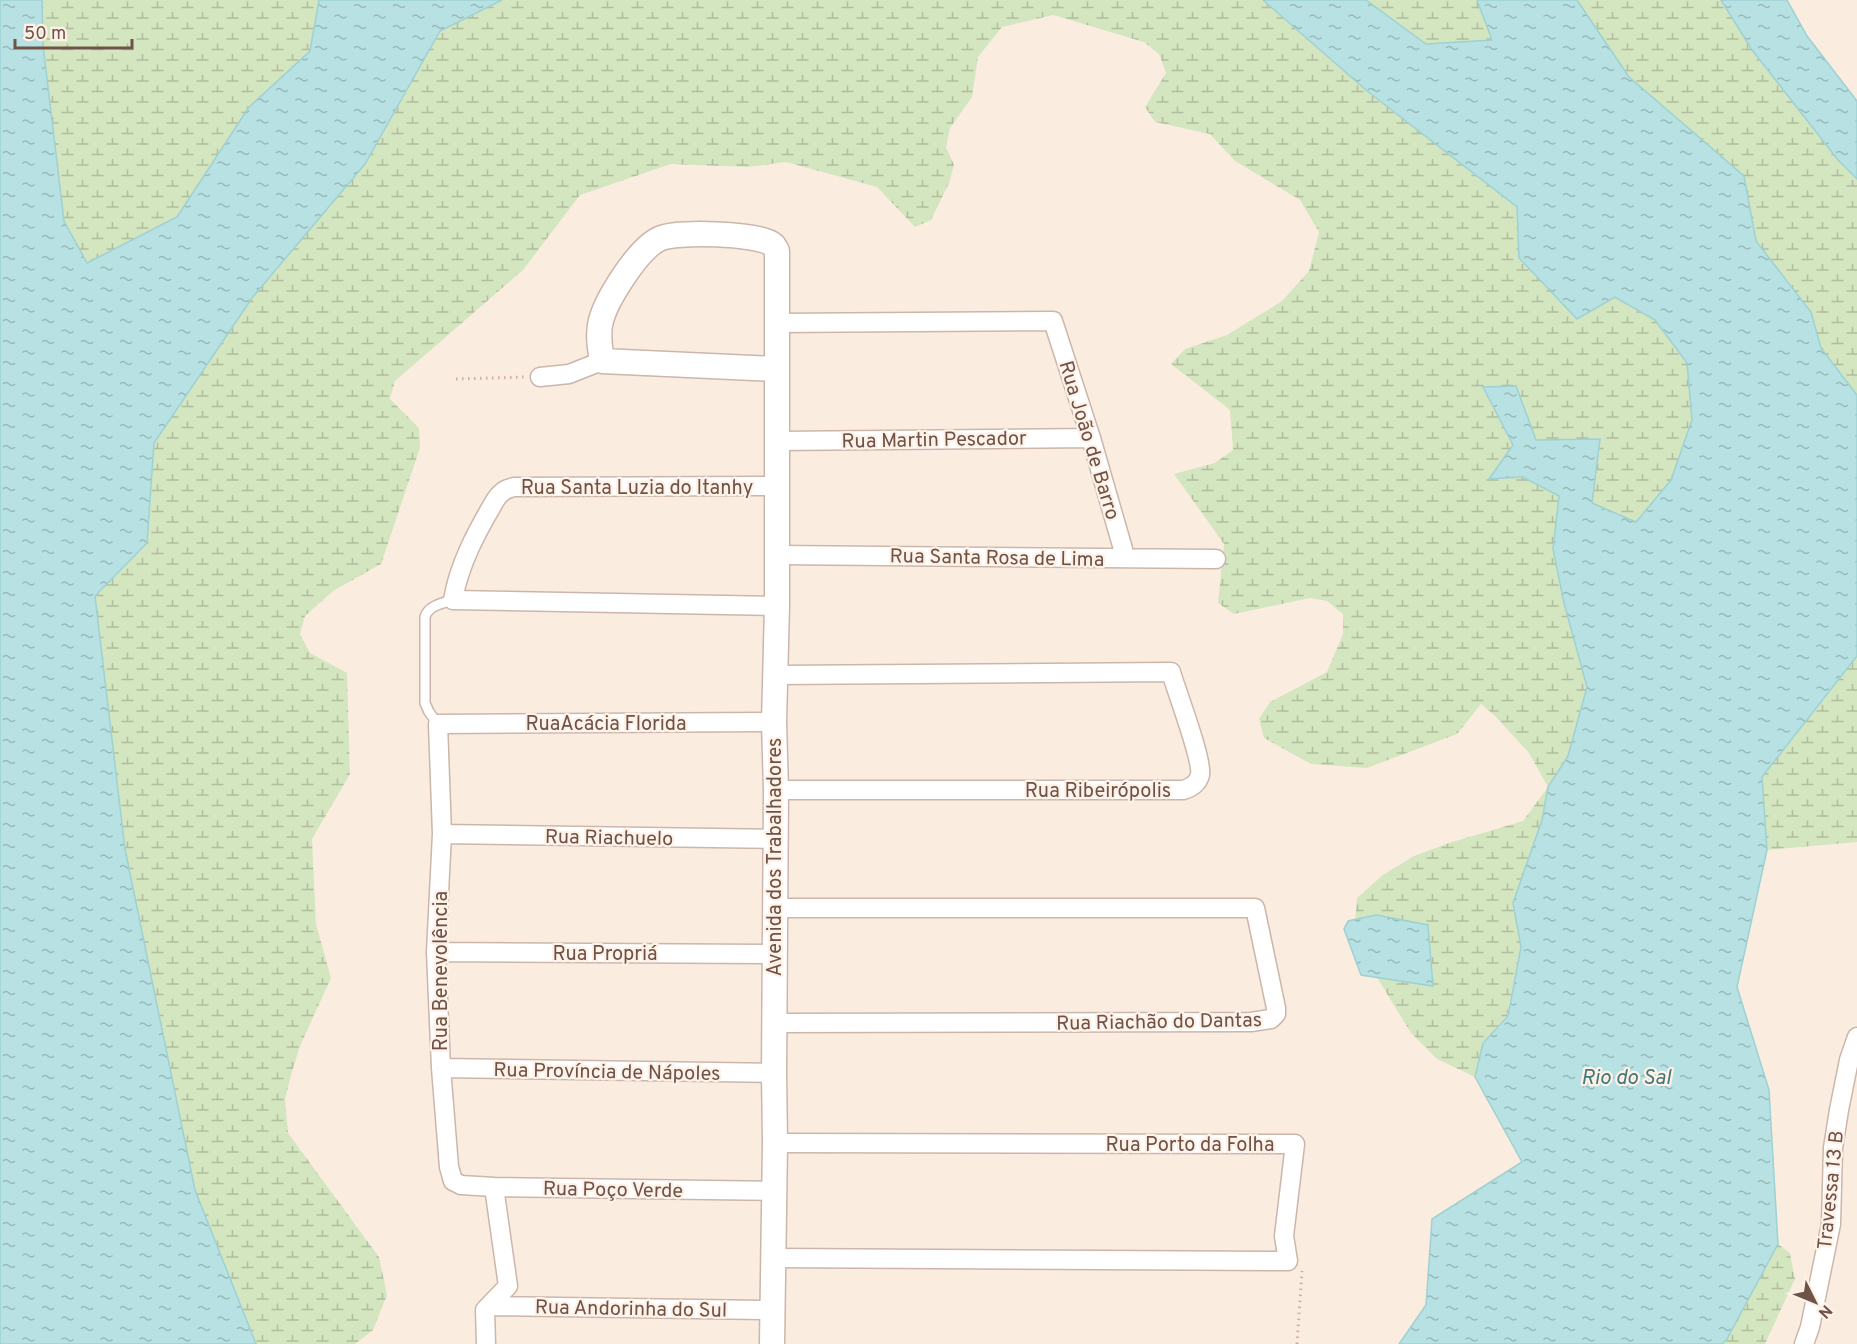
<svg xmlns="http://www.w3.org/2000/svg" width="1857" height="1344" font-family="Overpass,sans-serif">
<style>
.wetland{fill:url(#wetland-marsh)}
.water{fill:url(#water-ripples);stroke:#9ed1d3;stroke-width:1.5}
.lines{fill:none;stroke-linecap:round;stroke-linejoin:round}
.service-casing{stroke:#ccb6ab;stroke-width:12}
.minor-casing{stroke:#ccb6ab;stroke-width:21}
.tertiary-casing{stroke:#ccb6ab;stroke-width:27}
.path{stroke:#d2ab9e;stroke-width:3;stroke-dasharray:1.5 4.5;stroke-linecap:butt}
.service{stroke:#fff;stroke-width:9}
.minor{stroke:#fff;stroke-width:18}
.tertiary{stroke:#fff;stroke-width:24}
.labels{text-anchor:middle;stroke-width:4.5;stroke-linejoin:round;paint-order:stroke}
.street-label{font-size:20px;fill:#6f5249;stroke:#fef1e6}
.water-label{font-size:21px;font-style:italic;fill:#42787b;stroke:#fef1e6}
</style>
<defs>
<pattern id="wetland-marsh" width="20" height="14" patternUnits="userSpaceOnUse" patternTransform="scale(1.5)"><rect width="20" height="14" fill="#d4e6c0"/><path d="M1 5h8M5 5V1M11 12h8M15 12V8" fill="none" stroke="#b0bd9e"/></pattern>
<pattern id="water-ripples" width="26" height="14" patternUnits="userSpaceOnUse" patternTransform="scale(1.5)"><rect width="26" height="14" fill="#b7e1e2"/><path d="M2 4q2-2 4 0t4 0M15 11q2-2 4 0t4 0" fill="none" stroke="#99b9b9"/></pattern>
</defs>
<rect width="100%" height="100%" fill="#faede0"/>
<path class="wetland" d="M42 0H319L310 51 249 107 177 217 87 263 64 221 43 45Z
M502 0H1263L1367 91 1517 207 1519 258 1615 297 1655 320 1687 363 1692 420 1671 480 1636 522 1592 503 1536 440 1516 386 1483 387 1513 445 1490 478 1523 477 1559 496 1553 549 1564 603 1587 687 1568 756 1548 787 1542 820 1513 903 1521 947 1507 1016 1483 1043 1475 1077 1437 1059 1411 1033 1359 948 1354 934 1357 898 1383 875 1414 856 1449 843 1523 821 1548 787 1529 753 1495 716 1481 704 1457 734 1367 768 1311 764 1264 738 1259 719 1270 702 1327 672 1343 634V614L1327 601 1310 598 1234 614 1218 603 1224 544 1174 474 1215 463 1233 450 1230 410 1171 364 1185 349 1227 335 1282 301 1309 271 1319 232 1300 200 1235 161 1210 134 1155 122 1145 107 1166 73 1159 54 1144 42 1053 15 1002 27 978 57 972 97 950 128 946 147 954 165 949 183 931 220 915 227 877 187 786 162 748 167 671 164 580 195 523 270 395 381 390 399 419 428 420 448 381 564 333 591 305 616 300 634 310 653 347 673 350 774 312 839 316 924 331 978 300 1046 291 1075 285 1099 288 1133 379 1257 387 1295 373 1330 355 1344H256L195 1190 125 849 95 596 147 543 154 443 252 298 365 164 440 31Z
M1366 0H1477L1492 40 1426 44Z
M1577 0H1721L1752 50 1838 160 1857 179V395L1821 348 1811 312 1756 241 1744 176 1629 77Z
M1857 656V842L1767 850 1762 777Z
M1778 1244 1790 1253 1795 1279 1765 1344H1722L1727 1339Z"/>
<path class="water" d="M0 0H42L43 45 64 221 87 263 177 217 249 107 310 51 319 0H502L440 31 365 164 252 298 154 443 147 543 95 596 125 849 195 1190 256 1344H0Z
M1263 0H1366L1426 44 1492 40 1477 0H1577L1629 77 1744 176 1756 241 1811 312 1821 348 1857 395V656L1762 777 1767 850 1737 987 1769 1090 1778 1244 1727 1339 1722 1344H1399L1426 1305 1432 1219 1522 1162 1475 1077 1483 1043 1508 1016 1521 947 1513 903 1542 820 1548 787 1568 756 1587 687 1564 603 1553 549 1559 496 1523 477 1489 479 1513 445 1483 387 1516 386 1536 440 1600 439 1592 503 1636 522 1671 480 1692 420 1687 363 1655 320 1615 297 1577 319 1519 258 1517 207 1367 91Z
M1721 0H1787L1807 36 1857 101V179L1838 160 1752 50Z
M1376 915 1428 925 1433 986 1361 975 1344 929 1348 921Z"/>
<g class="lines">
<defs>
<path id="service" d="M438 724 429 712 425 703V617C428 606 442 603 453 600"/>
<path id="minor" d="M778 323 1053 321 1091 438 1123 549 1119 558
M540 377 569 374 602 361
M778 441 1091 438
M776 486 514 487C505 489 501 492 496 499 477 531 459 564 453 600L777 606
M777 555 1216 559
M774 722 438 724 442 834 436 952 441 1068 449 1167 453 1181 461 1185 494 1187 774 1191
M776 790H1183C1191 788 1198 783 1200 775 1203 760 1176 690 1171 672L777 675
M442 834 775 839
M436 952 774 954
M775 1023 1251 1022 1271 1019 1276 1014V1008L1255 908H775
M441 1068 774 1073
M774 1258 1288 1261 1284 1236 1295 1144 775 1143
M490 1306 772 1310
M486 1344 485 1310 508 1286 494 1187
M1804 1344 1810 1327 1831 1224 1833 1148 1839 1110 1849 1060 1857 1037"/>
<path id="tertiary" d="M772 1344 775 1143 774 1073 776 790 774 722 777 606V251C775 248 775 246 772 244 756 233 676 231 659 239 638 249 604 302 600 325 598 337 600 349 602 361L776 369"/>
</defs>
<use href="#service" class="service-casing"/>
<use href="#minor" class="minor-casing"/>
<use href="#tertiary" class="tertiary-casing"/>
<path class="path" d="M456 379 526 377
M1297 1344 1302 1271"/>
<use href="#service" class="service"/>
<use href="#minor" class="minor"/>
<use href="#tertiary" class="tertiary"/>
</g>
<g class="labels">
<g class="street-label">
<text transform="translate(934 439) rotate(-1)" y="7">Rua Martin Pescador</text>
<text transform="translate(1090 440) rotate(73)" y="7">Rua João de Barro</text>
<text x="637" y="494">Rua Santa Luzia do Itanhy</text>
<text transform="translate(997 557) rotate(1)" y="7">Rua Santa Rosa de Lima</text>
<text x="606" y="730">RuaAcácia Florida</text>
<text x="1098" y="797">Rua Ribeirópolis</text>
<text transform="translate(609 837) rotate(1)" y="7">Rua Riachuelo</text>
<text transform="translate(774 857) rotate(-90)" y="7">Avenida dos Trabalhadores</text>
<text x="605" y="960">Rua Propriá</text>
<text transform="translate(440 971) rotate(-90)" y="7">Rua Benevolência</text>
<text transform="translate(1159 1021) rotate(-1)" y="7">Rua Riachão do Dantas</text>
<text transform="translate(607 1071) rotate(1)" y="7">Rua Província de Nápoles</text>
<text x="1190" y="1151">Rua Porto da Folha</text>
<text transform="translate(613 1189) rotate(1)" y="7">Rua Poço Verde</text>
<text transform="translate(1830 1190) rotate(-84)" y="7">Travessa 13 B</text>
<text transform="translate(631 1308) rotate(1)" y="7">Rua Andorinha do Sul</text>
</g>
<g class="water-label">
<text x="1626" y="1084">Rio do Sal</text>
</g>
</g>
<g transform="translate(1815 1302) rotate(133)" stroke="#fef1e6" stroke-width="4.5" paint-order="stroke">
<path d="M0-4.5L10 22L0 15L-10 22Z" fill="#6f5249"/>
<text y="-9" font-size="16" font-weight="bold" text-anchor="middle" fill="#6f5249">N</text>
</g>
<path d="M15 39v9h117v-9" fill="none" stroke="#6f5249" stroke-width="3"/>
<text x="24" y="39" font-size="18" fill="#6f5249" stroke="#fef1e6" stroke-width="4.5" paint-order="stroke">50 m</text>
</svg>
